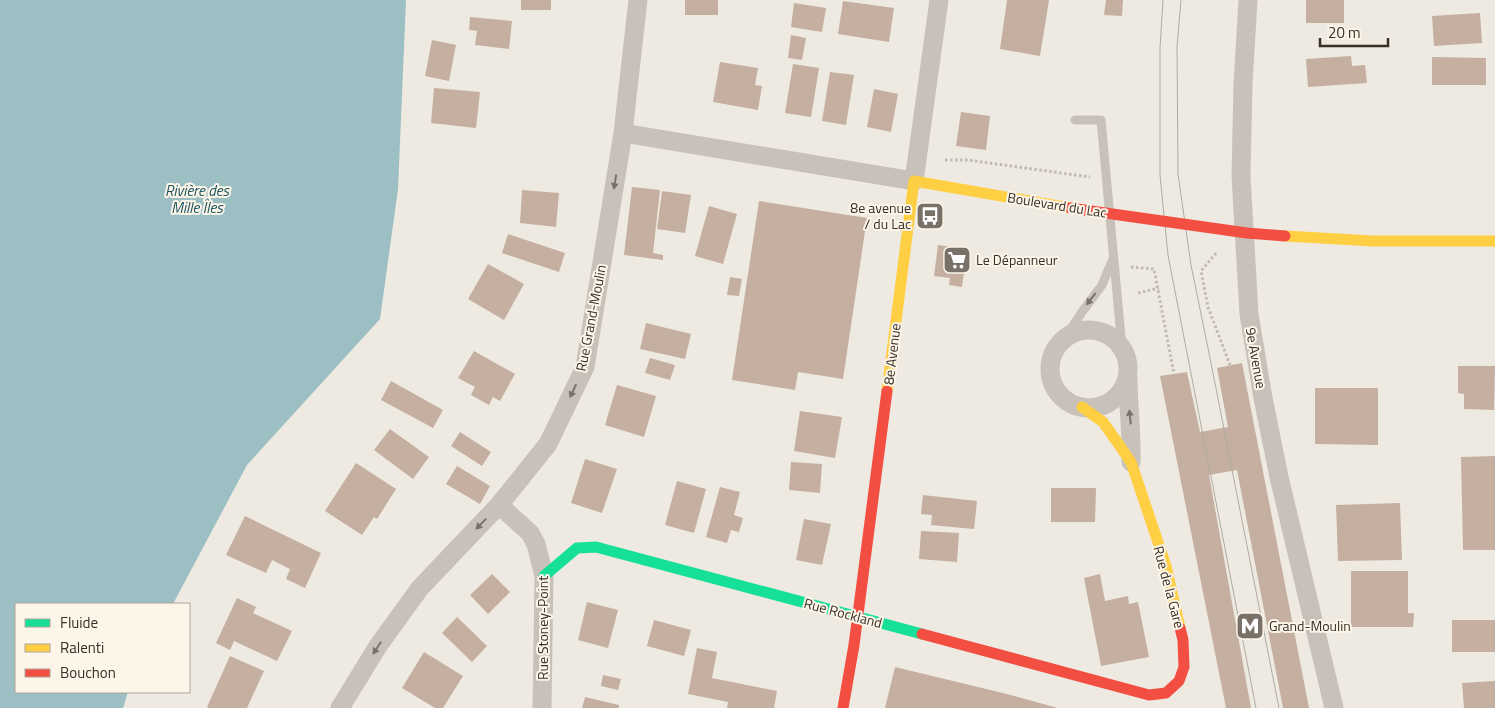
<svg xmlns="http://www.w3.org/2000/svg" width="1495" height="708" font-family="'Titillium Web',sans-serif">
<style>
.water{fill:#9bbfc2}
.building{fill:#c4afa1}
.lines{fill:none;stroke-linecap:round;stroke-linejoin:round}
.path{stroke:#c0bab2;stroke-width:3;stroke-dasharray:2.5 2.5;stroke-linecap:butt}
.lane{stroke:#c8c1b9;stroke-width:9}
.street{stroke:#c8c1b9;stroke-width:19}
.fast{stroke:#16e098;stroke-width:11}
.slow{stroke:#ffcf43;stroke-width:11}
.jam{stroke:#f24e42;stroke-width:11}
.tram{stroke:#afaaa4;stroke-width:1}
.jam-bridge{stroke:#f24e42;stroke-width:11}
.oneway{fill:#797169}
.labels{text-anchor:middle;stroke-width:4;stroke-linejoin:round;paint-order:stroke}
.street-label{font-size:14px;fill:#392f27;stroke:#fcf5e8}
.poi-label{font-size:14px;fill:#392f27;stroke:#fcf5e8;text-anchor:start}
.water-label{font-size:15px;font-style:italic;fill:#185460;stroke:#fcf5e8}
</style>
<rect width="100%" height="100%" fill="#efeae1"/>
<path class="water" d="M0 0H406L398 189 380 319 247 465 173 604H16V692H128L123 708H0Z"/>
<path class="building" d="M521 0H551V10H521Z
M685 0H718V15H685Z
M1007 0H1049L1040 56 1000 49Z
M1106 0H1123L1122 16 1104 15Z
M1306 0H1344V23H1306Z
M843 1 894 8 889 42 838 34Z
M794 3 826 8 822 32 791 27Z
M1480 13 1482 43 1434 46 1432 16Z
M470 17 512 21 509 49 475 45 477 31 469 30Z
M791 35 806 38 802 60 788 58Z
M432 40 456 45 449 81 425 76Z
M1351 56 1352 66 1365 65 1367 83 1308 87 1306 59Z
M1432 57 1486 58V85H1432Z
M720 62 758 68 755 85 762 86 758 110 713 102Z
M793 64 819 68 811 117 785 113Z
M830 72 854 75 846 125 822 121Z
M434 88 480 92 476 128 431 123Z
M874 89 898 94 891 132 867 127Z
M961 112 990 116 986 150 956 146Z
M632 187 660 190 653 253 663 255V260L624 255Z
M522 190 559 193 556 227 520 223Z
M662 191 691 195 685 233 657 229Z
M759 201 867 218 843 379 798 372 795 390 732 380Z
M709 206 737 214 723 264 695 256Z
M508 234 565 253 559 272 502 253Z
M938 245 967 249 962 287 949 285 950 278 934 276Z
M488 264 524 284 504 320 468 299Z
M730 277 742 279 739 296 727 295Z
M646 323 691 334 685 359 640 349Z
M474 351 515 374 500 401 493 397 489 405 471 395 475 387 458 378Z
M650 358 675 365 670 380 645 373Z
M1242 363 1309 708H1283L1237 470 1209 475 1251 708H1226L1160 376 1187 372 1200 432 1228 427 1217 368Z
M1458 366H1495L1494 410 1464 409V394L1458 393Z
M391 381 443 410 433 428 381 400Z
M617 385 656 396 644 437 605 425Z
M1315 388H1378V445L1315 444Z
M800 411 842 417 835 458 794 451Z
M390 429 429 457 413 479 374 450Z
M460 432 491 452 482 466 451 446Z
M1495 456V550H1463L1461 457Z
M585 459 617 469 602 513 571 503Z
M791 462 822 464 820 493 789 490Z
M356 463 396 489 377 519 374 517 362 535 325 511Z
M457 466 490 486 480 504 446 484Z
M677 481 706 489 694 533 665 525Z
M720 487 740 492 734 515 743 518 739 532 731 530 727 543 706 537Z
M1051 488H1096L1095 522H1051Z
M923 495 977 501 974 529 931 525 932 515 921 514Z
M1400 503 1402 560 1338 561 1336 505Z
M245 516 321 553 305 588 286 579 290 569 272 560 266 573 226 555Z
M804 519 831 524 822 565 796 560Z
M921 531 959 533 957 562 919 559Z
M1351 571H1408V613H1414L1413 627H1351Z
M492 574 510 592 488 614 470 595Z
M1100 574 1105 601 1128 596 1129 604 1138 602 1149 657 1101 666 1084 578Z
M237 598 256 607 253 613 292 631 277 661 234 641 230 650 216 643Z
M587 602 618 610 608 648 578 640Z
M457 617 487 646 472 662 442 633Z
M654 620 691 630 684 656 647 646Z
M1452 620H1495V652H1452Z
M697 648 717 652 712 678 777 691 774 708H727L728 702 688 694Z
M424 652 463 676 443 708H435L402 688Z
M230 656 264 671 247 708H209L207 707Z
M895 667 1007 694 1058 708H885Z
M603 675 621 679 618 690 601 686Z
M1495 681V708H1464L1462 683Z
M585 697 619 705V708H582Z"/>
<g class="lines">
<path class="path" d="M945 160H968L1090 177
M1216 253 1201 271 1208 307 1230 365
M1131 267 1154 269 1174 374
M1138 293 1159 288"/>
<path class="lane" d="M1075 120H1101L1122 348
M1065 338 1082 312 1102 285 1112 261"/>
<path class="street" d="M1248 0 1243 84 1241 176 1249 314 1263 398 1279 477 1334 708
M623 133 914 181 939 0
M1050 369a39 39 0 1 1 78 0a39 39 0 1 1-78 0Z
M1128 378C1128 406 1132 434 1131 462
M499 505 530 533 536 544 544 576 542 708
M340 708 378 646 420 588 499 505 548 444 585 367 623 133 638 0"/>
<path class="fast" d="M544 576 577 548 596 547 922 634"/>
<path class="slow" d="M1285 236 1373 241H1495
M887 391 914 181 1070 208
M1082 407 1103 422 1131 462 1166 566 1180 628"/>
<path class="jam" d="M922 634 1149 695 1166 693 1179 681 1184 667 1183 640 1180 628
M843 708 854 645 887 391"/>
<path class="tram" d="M1163 0 1160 48V175L1168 255 1256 708
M1181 0 1177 47 1178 174 1191 265 1210 358 1279 708"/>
<path class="jam-bridge" d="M1070 208 1247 233 1285 236"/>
</g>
<defs><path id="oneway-solid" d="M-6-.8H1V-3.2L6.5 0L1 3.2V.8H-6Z" transform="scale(1.25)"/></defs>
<g class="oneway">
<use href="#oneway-solid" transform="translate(615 182) rotate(99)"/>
<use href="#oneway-solid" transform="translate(1091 299) rotate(128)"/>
<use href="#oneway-solid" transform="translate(573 391) rotate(115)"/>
<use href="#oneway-solid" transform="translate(1130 417) rotate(-96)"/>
<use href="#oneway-solid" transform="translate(481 524) rotate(134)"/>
<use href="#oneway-solid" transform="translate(377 648) rotate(123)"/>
</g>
<defs>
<symbol id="bus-square" viewBox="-11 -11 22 22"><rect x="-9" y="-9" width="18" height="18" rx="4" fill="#797068" stroke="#fcf5e8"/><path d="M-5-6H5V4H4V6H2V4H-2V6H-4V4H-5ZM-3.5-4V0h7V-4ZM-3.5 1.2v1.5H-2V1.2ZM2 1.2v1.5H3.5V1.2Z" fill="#fff"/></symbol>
<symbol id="supermarket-square" viewBox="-11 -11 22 22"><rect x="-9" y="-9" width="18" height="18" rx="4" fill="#797068" stroke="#fcf5e8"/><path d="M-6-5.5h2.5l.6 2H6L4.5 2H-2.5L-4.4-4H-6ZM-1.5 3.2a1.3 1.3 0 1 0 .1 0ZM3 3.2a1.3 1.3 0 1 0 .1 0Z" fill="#fff"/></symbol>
<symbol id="metro-square" viewBox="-11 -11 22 22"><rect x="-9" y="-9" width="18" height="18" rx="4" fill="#797068" stroke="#fcf5e8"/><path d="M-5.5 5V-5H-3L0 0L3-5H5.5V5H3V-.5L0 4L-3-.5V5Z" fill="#fff"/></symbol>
</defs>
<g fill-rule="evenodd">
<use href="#bus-square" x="914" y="200" width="32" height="32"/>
<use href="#supermarket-square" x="941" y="244" width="32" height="32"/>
<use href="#metro-square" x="1234" y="610" width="32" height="32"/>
</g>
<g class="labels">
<g class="street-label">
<text transform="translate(1057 205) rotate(9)" y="5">Boulevard du Lac</text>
<text transform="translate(591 318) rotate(-79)" y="5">Rue Grand-Moulin</text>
<text transform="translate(892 354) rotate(-83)" y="5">8e Avenue</text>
<text transform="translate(1256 358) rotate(80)" y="5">9e Avenue</text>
<text transform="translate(1169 587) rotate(75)" y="5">Rue de la Gare</text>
<text transform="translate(843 613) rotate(15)" y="5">Rue Rockland</text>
<text transform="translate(543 628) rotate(-90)" y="5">Rue Stoney-Point</text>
</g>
<g class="poi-label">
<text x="911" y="213" text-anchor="end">8e avenue<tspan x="911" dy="16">/ du Lac</tspan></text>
<text x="976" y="265">Le Dépanneur</text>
<text x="1269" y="631">Grand-Moulin</text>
</g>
<g class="water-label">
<text x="197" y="196">Rivière des<tspan x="197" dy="17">Mille Îles</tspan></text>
</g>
</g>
<rect x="15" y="603" width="175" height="90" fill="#fcf5e8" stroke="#aea69b"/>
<rect x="25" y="619" width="25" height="8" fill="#16e098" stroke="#aea69b"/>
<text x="60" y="628" font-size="15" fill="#392f27">Fluide</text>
<rect x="25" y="644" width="25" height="8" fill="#ffcf43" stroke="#aea69b"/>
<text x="60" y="653" font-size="15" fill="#392f27">Ralenti</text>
<rect x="25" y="669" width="25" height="8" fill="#f24e42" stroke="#aea69b"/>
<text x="60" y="678" font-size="15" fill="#392f27">Bouchon</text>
<path d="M1320 38v8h68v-8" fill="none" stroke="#392f27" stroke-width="2.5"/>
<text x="1328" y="38" font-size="15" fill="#392f27" stroke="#fcf5e8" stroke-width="4" paint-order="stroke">20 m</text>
</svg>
